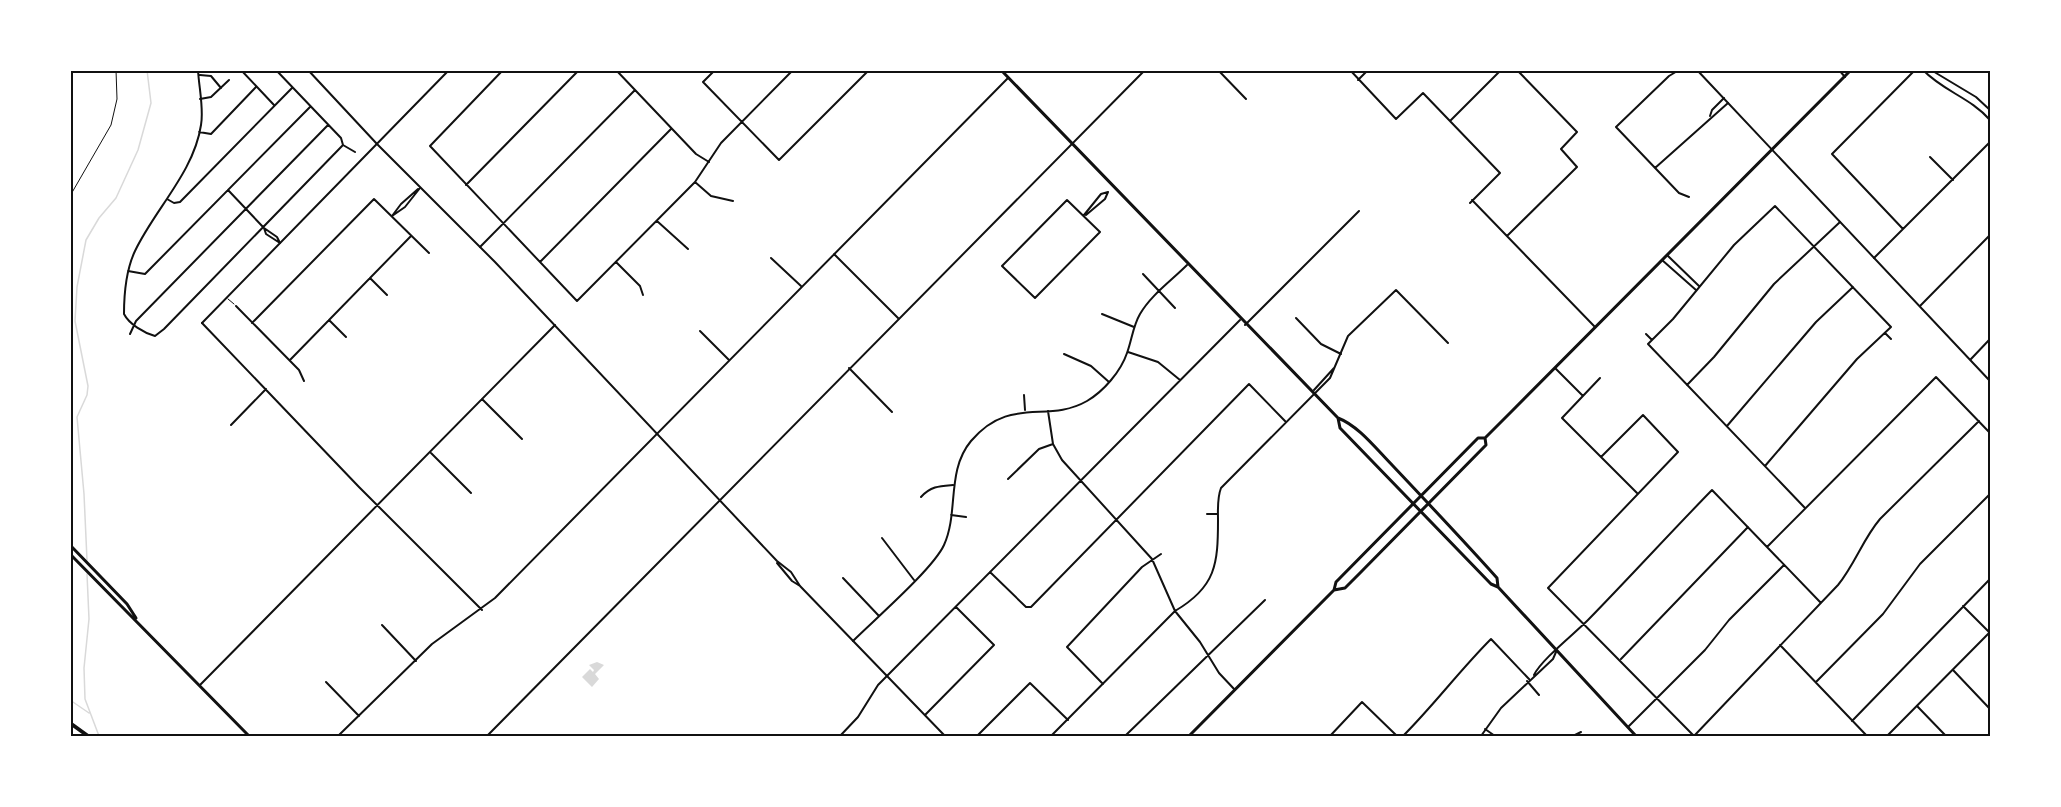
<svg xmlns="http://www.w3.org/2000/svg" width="2061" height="807" font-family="'Open Sans',sans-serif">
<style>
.water{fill:#d9d9d9}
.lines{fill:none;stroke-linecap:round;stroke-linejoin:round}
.stream{stroke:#d9d9d9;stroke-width:1.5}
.service{stroke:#111;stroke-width:1}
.minor{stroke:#111;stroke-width:2}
.tertiary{stroke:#111;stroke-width:2}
.secondary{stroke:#111;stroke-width:3}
.primary{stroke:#111;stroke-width:3}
.motorway{stroke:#111;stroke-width:4}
.neatline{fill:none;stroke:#111;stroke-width:2}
</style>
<rect width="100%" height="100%" fill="#fff"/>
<path class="water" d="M597 662 604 665 595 674 599 679 592 687 582 677 590 669 593 672 594 670 589 665Z"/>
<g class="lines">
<path class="stream" d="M87 560 84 494 77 417 87 395 88 386 75 321 77 287 86 240 99 218 116 198 138 150 151 103 147 70
M87 574 89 619 84 668 85 699 99 736
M70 700 89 713"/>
<path class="service" d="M70 196 111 125 117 99 116 70
M228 299 234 304"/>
<path class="minor" d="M198 70C199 88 204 109 201 125 194 172 155 209 135 251 126 270 124 293 124 314 129 324 144 333 155 336L164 329 343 145
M241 70 274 105
M276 70 341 138 343 145 355 152
M308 70 377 144
M503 70 430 146 577 301 695 182 721 143 793 70
M616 70 696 154 709 162
M715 70 703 82 779 160 869 70
M1218 70 1246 99
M1350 70 1396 119 1423 93 1500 173 1470 203
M1679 70 1669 76 1616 127 1679 193 1689 197
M1839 70 1845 77
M1923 70C1943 91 1971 98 1990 120
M1931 70 1976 97 1990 110
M200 75 211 76 221 88
M1358 80 1368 70
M200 99 211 97 229 80
M1710 116 1712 110 1724 98
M1450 121 1501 70
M199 132 211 134 256 87
M1930 157 1953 180
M1655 168 1728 103
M695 182 711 196 733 201
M466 185 579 70
M228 190 264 228 277 237 280 243
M167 199 174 203 180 202 292 88
M1067 200 1100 232 1035 298 1002 266Z
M1472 200 1595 327
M1084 215 1101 194 1108 192
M1086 215 1105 199 1108 192
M392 216 405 207 420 188
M392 216 401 204 418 189
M657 221 688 249
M264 228 266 234 280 243
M1903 229 1832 154 1915 70
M1507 236 1577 167 1561 149 1577 132 1517 70
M480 247 635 90
M834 254 898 318
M1667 255 1699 286
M771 258 801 286
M1874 258 1990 142
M1662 260 1696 290
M540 262 671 129
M616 262 640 286 643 295
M128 271 145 274 310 107
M1143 274 1175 308
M370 278 387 295
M236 306 299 370 304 381
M1920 306 1990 235
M1102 314 1134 327
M1296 318 1321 344 1341 354
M329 320 346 337
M202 323 359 487 482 610
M252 323 374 199 429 253
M1245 325 1359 211
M700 331 729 360
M1885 333 1891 339
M130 334 136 321 328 125
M1646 334 1652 340
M1128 352 1158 362 1180 380
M1064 354 1091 366 1109 382
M1971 359 1990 339
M290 360 411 236
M849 368 892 412
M1555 368 1583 396
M1600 378 1562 418 1637 493
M1687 385 1714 357 1774 284 1840 222
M1314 390 1334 368
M1024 395 1025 410
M482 399 522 439
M1048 411 1053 444 1062 460 1152 559 1175 611 1200 642 1219 673 1235 690
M231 425 266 389
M1727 426 1816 322 1853 287
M431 453 471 493
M1601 457 1643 415 1678 452 1548 588 1694 736 1838 585C1855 564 1863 539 1880 519L1979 421
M1765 466 1857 359 1891 327 1775 206 1734 245 1673 319 1648 344 1805 508
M1008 479 1039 449 1053 444
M921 497C931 486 940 486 953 485
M1207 514H1218
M951 515 966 517
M882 538 914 580
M1767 547 1936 377 1990 433
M990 572 1026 607H1031L1249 384 1285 421
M843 578 879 616
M1963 606 1990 633
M382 625 416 661
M853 641C874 620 933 569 944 545 959 512 946 471 971 441 1010 395 1047 424 1087 401 1104 391 1121 371 1127 353 1132 339 1133 326 1140 314 1151 295 1171 281 1187 265
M1780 645 1867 736
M1621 659 1748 527
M1953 670 1990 709
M1534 675C1541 660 1574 634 1588 620 1630 577 1670 533 1712 490L1821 603
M1527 681 1539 695
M326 682 359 716
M1816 682 1883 614 1920 564 1990 494
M1103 684 1067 647 1142 567 1161 554
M200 685 555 325
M1917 706 1946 736
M925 715 994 645 956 607
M1852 721 1990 579
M1628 727 1705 650 1729 620 1784 565
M1485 729 1495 736
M338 736 432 644 495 598 1008 78
M840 736 858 717 878 685 1240 320
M977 736 1030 683 1068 720
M1051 736 1175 611C1216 587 1218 564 1218 520 1218 510 1217 498 1221 488L1330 378 1348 336 1396 290 1448 343
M1125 736 1265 600
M1330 736 1362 702 1397 736
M1403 736C1434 705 1460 670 1491 639L1529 679
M1481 736 1501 708 1553 659 1556 652
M1573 736 1581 732"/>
<path class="tertiary" d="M1697 70 1990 381
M377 144 495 262 777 561 791 572 800 586 945 736
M202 323 449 70
M777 563 792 581 800 586
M487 736 1145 70
M1887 736 1990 632"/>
<path class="secondary" d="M1001 70 1338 418C1359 426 1377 450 1393 466 1428 503 1463 540 1497 578L1498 587
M1338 418 1340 428 1491 584 1498 587 1636 736
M1334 590 1345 588 1360 573 1486 445 1485 438
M1189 736 1334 590 1336 582 1478 438H1485L1511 412 1851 70"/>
<path class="primary" d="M70 545 127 604 136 618
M70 554 249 736"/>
<path class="motorway" d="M70 723 88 736"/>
</g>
<rect width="2061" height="807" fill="none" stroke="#ffffff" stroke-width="144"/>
<rect x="72" y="72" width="1917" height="663" class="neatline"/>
</svg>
